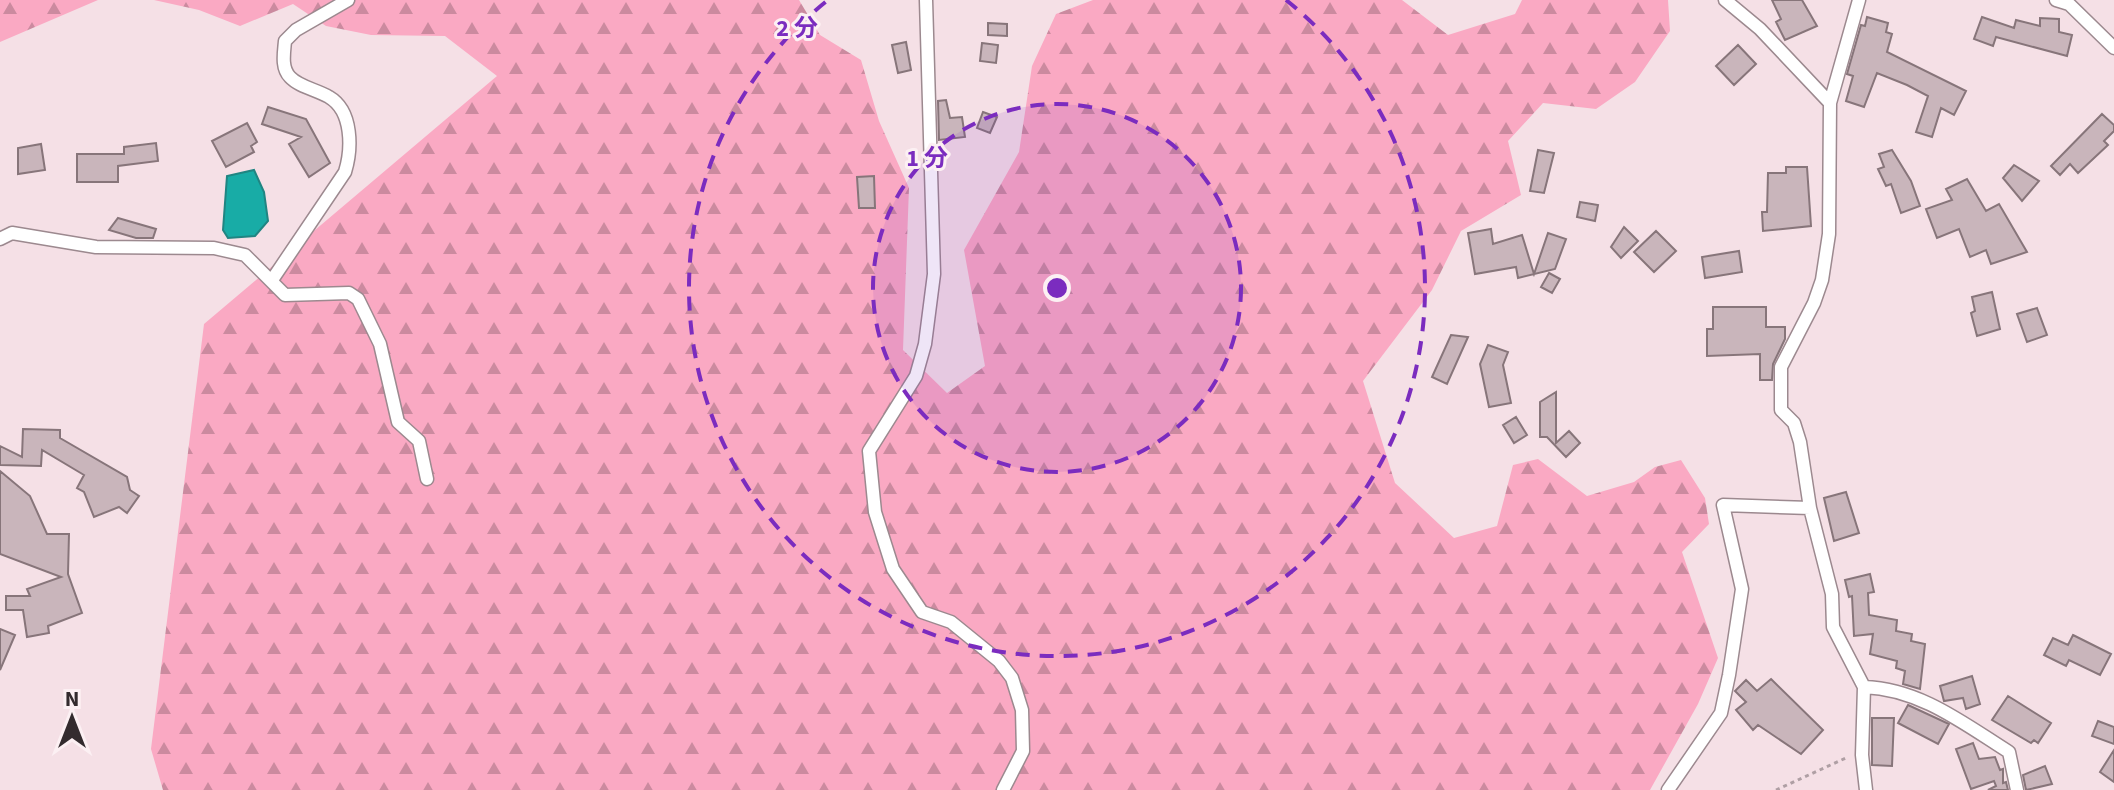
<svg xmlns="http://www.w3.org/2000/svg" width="2114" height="790" font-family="'Source Sans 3','Noto Sans JP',sans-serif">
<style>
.forest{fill:url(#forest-firs)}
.water{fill:#18aca6;stroke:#208582;stroke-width:2}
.building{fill:#c9b5bb;stroke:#87757a;stroke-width:2}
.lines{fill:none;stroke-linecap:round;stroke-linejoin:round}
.minor-casing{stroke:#9c898f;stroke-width:15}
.path{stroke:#af9fa4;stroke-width:3;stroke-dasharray:4 4;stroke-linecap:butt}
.minor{stroke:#fff;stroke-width:12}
.ring{fill:none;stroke:#7b2cbf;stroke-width:4;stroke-dasharray:14 10}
.centre{fill:#7b2cbf;stroke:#fcf0f3;stroke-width:4}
.ring-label{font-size:24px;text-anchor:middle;font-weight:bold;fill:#7b2cbf;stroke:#fcf0f3;stroke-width:6;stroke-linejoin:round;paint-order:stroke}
</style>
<defs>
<pattern id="forest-firs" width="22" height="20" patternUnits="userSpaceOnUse" patternTransform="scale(2)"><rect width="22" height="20" fill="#faa9c3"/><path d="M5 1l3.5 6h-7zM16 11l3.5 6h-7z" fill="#cb8a9f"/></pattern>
</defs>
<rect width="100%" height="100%" fill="#f5e0e6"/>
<path class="forest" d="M0 0H98L0 42Z
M154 0H799L820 35 861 60 879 121 909 188 903 350 947 393 985 366 964 250 1019 152 1032 66 1056 14 1093 0H1402L1448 35 1515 14 1522 0H1668L1670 31 1635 82 1596 109 1543 103 1508 141 1521 195 1461 231 1432 290 1363 381 1395 483 1454 538 1497 526 1513 465 1538 459 1587 496 1634 482 1655 467 1681 460 1705 498 1709 524 1682 552 1718 658 1698 704 1650 790H163L151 749 204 324 497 76 445 36 371 35 326 26 293 4 240 26 199 10Z"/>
<path class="water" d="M254 170 264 192 268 221 255 236 228 238 223 230 227 176Z"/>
<path class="building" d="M1772 0H1802L1817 26 1785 40 1776 22 1781 19Z
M1867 17 1888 23 1886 32 1892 34 1887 52 1966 91 1954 115 1941 108 1932 137 1916 132 1928 96 1907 85 1877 73 1864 107 1846 101 1853 76 1847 74 1861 25 1865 26Z
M1982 17 2014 28 2016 20 2040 26V18L2059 19V32L2072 35 2067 56 1996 37 1993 46 1974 39Z
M988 23 1007 24V36L988 35Z
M906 42 911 70 898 73 892 45Z
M982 43 998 45 996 63 980 61Z
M1738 45 1756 64 1734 85 1716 66Z
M946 100 950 118 962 117 965 137 939 140 938 101Z
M268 107 306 119 330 163 309 177 289 144 301 137 262 124Z
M983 112 997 117 990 133 977 128Z
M2102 114 2114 125V131L2104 141 2108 145 2078 173 2070 164 2060 175 2051 166Z
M247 123 257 142 251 146 254 152 226 167 212 141Z
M156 143 158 161 118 166V182H77V154H124V147Z
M41 144 45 170 18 174V148Z
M1538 150 1554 153 1544 193 1530 191Z
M1892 150 1911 181 1920 206 1901 213 1891 184 1886 186 1878 169 1884 167 1879 154Z
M2014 165 2039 181 2022 201 2003 178Z
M1786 167H1807L1811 226 1763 231 1762 212H1767L1768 173H1786Z
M874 176 875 208H859L857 177Z
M1967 179 1986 211 1999 204 2027 252 1991 264 1986 250 1970 257 1959 229 1937 238 1926 209 1952 200 1946 189Z
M1580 202 1598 205 1595 221 1577 217Z
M118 218 156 229 153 238H136L109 230Z
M1624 227 1638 241 1621 258 1611 247Z
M1491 229 1493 244 1522 235 1534 274 1548 233 1566 239 1555 269 1518 278 1516 267 1475 274 1468 233Z
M1656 231 1676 251 1654 272 1634 252Z
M1739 251 1742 272 1705 278 1702 257Z
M1549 273 1560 279 1552 293 1541 287Z
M1992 292 2000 329 1977 336 1971 313 1975 311 1972 297Z
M1713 307H1766V327H1785V339L1773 364 1772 380H1760V354L1707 356V329H1713Z
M2037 308 2047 335 2027 342 2017 314Z
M1451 335 1468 337 1447 384 1432 377Z
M1488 345 1508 352 1503 365 1511 403 1489 407 1480 364Z
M1556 392V443L1569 431 1580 443 1566 457 1547 437H1540V402Z
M1516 417 1527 435 1514 443 1503 425Z
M23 429 60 430V438L127 477 130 490 139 496 127 513 119 507 94 517 84 492 77 488 84 475 42 450 41 466 0 465V446L22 457Z
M0 471 30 496 47 534H69L68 574 82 613 48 626 49 633 27 637 23 610H6V596H30L27 589 61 577 0 554Z
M1846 492 1859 533 1834 541 1824 498Z
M1870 574 1874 592 1868 593 1869 615 1897 620 1896 631 1912 634 1911 641 1925 644 1920 689 1903 684 1905 671 1896 668 1897 661 1870 654 1873 634 1854 636 1852 596 1849 597 1845 580Z
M0 629 15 635 0 670Z
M2073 635 2111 654 2100 675 2069 660 2066 666 2044 655 2053 638 2068 645Z
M1972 676 1980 704 1966 709 1963 698 1944 701 1940 686Z
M1771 679 1823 730 1801 754 1758 725 1753 730 1736 710 1746 702 1735 691 1746 680 1757 691Z
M2008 696 2051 723 2038 743 2034 740 2031 743 1992 720Z
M1908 705 1949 724 1938 744 1898 723Z
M1872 718H1894L1892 766 1872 765Z
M2098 721 2114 727V744L2092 736Z
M1973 743 1979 759 1995 757 2000 770 2003 769V783L2006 782 2008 790H1988L1996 786 1994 781 1971 789 1956 749Z
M2114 750V782L2100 772Z
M2045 766 2052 784 2026 790 2023 775Z"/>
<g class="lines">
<defs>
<path id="minor" d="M926 0 934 274 925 344 916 376 869 451 875 512 893 569 922 612 951 622 999 661 1012 678 1022 710 1023 751 1003 790
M1725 0 1760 29 1830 103
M1859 0 1830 103 1829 234 1822 280 1814 303 1781 367V410L1794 423 1800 442 1810 508 1832 594 1833 627 1864 687 1862 755 1866 790
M2056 0 2069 4 2114 48
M0 239 12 233 96 247 214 248 245 255 285 295 349 293 358 299 380 344 398 422 419 441 427 479
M272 280 345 172C352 149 353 111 329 97 318 90 299 87 290 77 281 68 284 53 285 41L296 30 348 0
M1864 687C1920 689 1963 723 2009 752L2017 790
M1668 790 1721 713 1729 675 1742 589 1723 505 1810 508"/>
</defs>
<use href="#minor" class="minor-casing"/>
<path class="path" d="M1776 790 1848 757"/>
<use href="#minor" class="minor"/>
</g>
<circle cx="1057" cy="288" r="184" fill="#7b2cbf" fill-opacity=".12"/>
<g class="ring">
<circle cx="1057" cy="288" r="184"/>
<path d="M1286 0A368 368 0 1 1 828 0"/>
</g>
<circle cx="1057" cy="288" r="12" class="centre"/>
<g class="ring-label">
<text x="797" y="36">2 分</text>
<text x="927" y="166">1 分</text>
</g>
<g transform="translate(72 718)" stroke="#fcf0f3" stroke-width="6" paint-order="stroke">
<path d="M0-6L14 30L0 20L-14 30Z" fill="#332b2e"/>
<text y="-12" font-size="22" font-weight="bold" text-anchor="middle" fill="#332b2e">N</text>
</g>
</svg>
